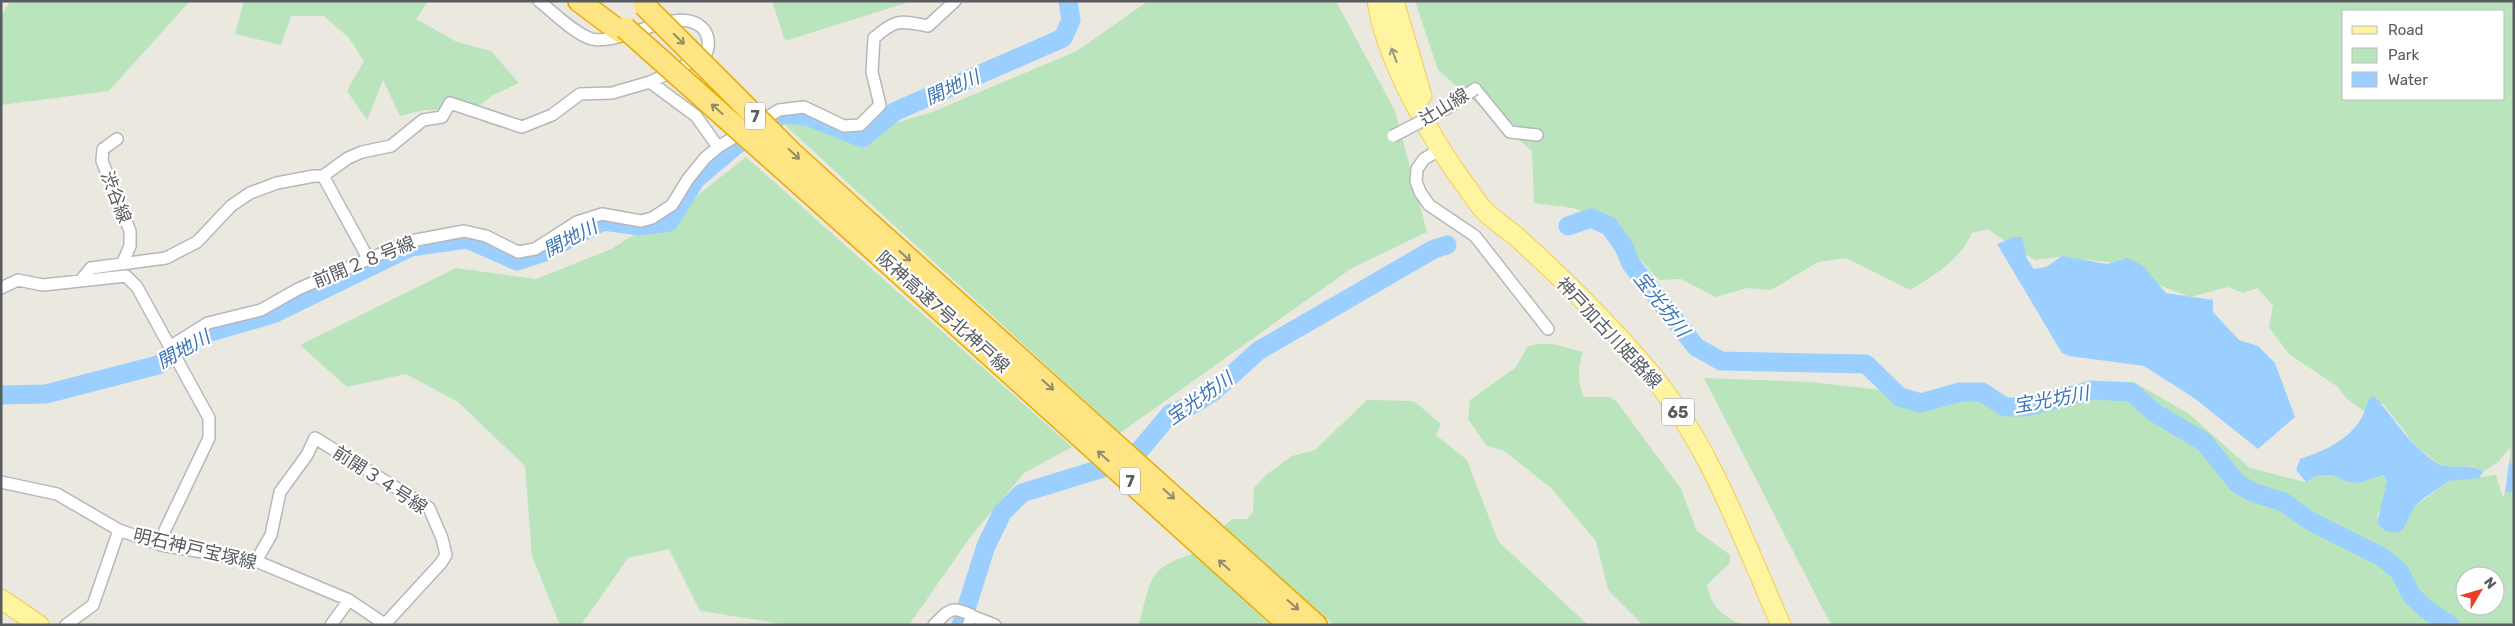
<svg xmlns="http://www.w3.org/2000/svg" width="2515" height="626" font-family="Rubik,'Noto Sans JP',sans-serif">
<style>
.green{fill:#bae4bc;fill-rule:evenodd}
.water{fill:#9bcfff}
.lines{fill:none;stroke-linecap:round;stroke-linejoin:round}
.river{stroke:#9bcfff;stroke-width:19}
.minor-casing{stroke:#b5b7bc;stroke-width:14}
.primary-casing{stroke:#f2cc51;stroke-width:21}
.motorway-casing{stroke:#eaab00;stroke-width:24}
.minor{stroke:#fff;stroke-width:11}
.primary{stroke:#fff4a0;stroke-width:19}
.motorway{stroke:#fee483;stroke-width:21}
.minor-bridge-casing{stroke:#b5b7bc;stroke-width:14;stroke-linecap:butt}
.motorway-bridge-casing{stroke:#eaab00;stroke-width:24;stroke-linecap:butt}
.minor-bridge{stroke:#fff;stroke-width:11}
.motorway-bridge{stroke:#fee483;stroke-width:21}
.oneway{stroke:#928b6c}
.oneway2{stroke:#9b987a}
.labels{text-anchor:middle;stroke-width:4.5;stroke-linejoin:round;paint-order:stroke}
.shield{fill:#fff;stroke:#8a8c90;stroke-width:1}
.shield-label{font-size:16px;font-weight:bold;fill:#585b60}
.street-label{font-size:18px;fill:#585b60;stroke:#fff}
.water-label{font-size:19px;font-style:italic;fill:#3c74b9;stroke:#fff}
</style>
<rect width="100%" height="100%" fill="#ebe9df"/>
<path class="green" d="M10 1H190L109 91 1 105V16Z
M244 1H428L416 19 457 42 491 51 519 83 493 95 475 109 425 110 400 116 383 80 367 120 347 91 364 61 349 38 324 16H291L281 45 235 34Z
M772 1H912L785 41Z
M1148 1H1336L1395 111 1427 232 1352 268 1120 433 785 125 794 118 856 135 932 112 1077 51Z
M1415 1H2514V464L2509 463 2511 447 2498 462 2483 472 2473 466 2449 468 2437 463 2415 445 2383 404 2368 400 2365 412 2347 399 2338 387 2289 354 2269 327 2273 305 2257 288 2243 293 2228 287 2190 297 2161 286 2137 265 2059 257 2035 260 1987 229 1972 233C1959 261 1935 275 1910 290L1846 258 1818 262 1771 290 1747 288 1716 297 1681 279 1659 280 1604 219 1573 208 1534 203 1532 151 1438 70ZM2344 11H2504V99H2344Z
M746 157 1072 447 1024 473 971 536 909 625H789L700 611 669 549 628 558 581 625H560L532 556 525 466 458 402 406 374 347 387 300 345 456 268 536 279 611 249 693 199Z
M1538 344H1553L1583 352C1578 366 1577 382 1584 397H1610L1617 402 1681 489 1697 531 1730 555V563L1707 585C1712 609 1721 613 1741 625H1643L1608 590 1596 541 1551 488 1504 451 1486 445 1468 419 1470 400 1516 367 1528 346Z
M1704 378 1810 382 1882 390 1932 404 1980 397 2029 405 2106 383 2134 382 2189 414 2250 468 2305 482 2316 476 2332 475 2347 482 2359 483 2382 475 2387 481 2383 505 2377 516 2403 530 2415 506 2449 481 2496 475 2503 498 2505 492H2514V625H1831ZM2465 576H2495V606H2465Z
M1367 400 1414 401 1441 424 1436 435 1467 460 1498 541 1588 625H1334L1223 527 1232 519H1247L1253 512 1254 488 1266 475 1292 456 1315 450Z
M1196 553 1270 625H1139C1151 580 1147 567 1196 553Z"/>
<path class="water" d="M2014 237H2022L2027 259 2034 269 2046 267 2062 256 2107 264 2127 258 2142 265 2166 293 2213 300V312L2239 340 2258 346 2275 363 2295 417 2258 449 2194 398 2144 366 2069 356 2062 353 1997 244Z
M2374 396C2382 404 2387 412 2394 420 2405 436 2420 451 2435 462 2451 473 2469 460 2483 472L2479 478 2449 481 2424 498 2415 506 2403 530 2396 533 2386 531 2377 524 2387 481 2383 475 2359 483 2347 482 2332 475 2316 476 2306 482 2296 470 2300 459C2331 449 2361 434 2368 400Z
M2509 463 2514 464V492H2505Z"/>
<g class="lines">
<path class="river" d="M1568 226 1591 218 1609 226 1624 247 1631 264 1696 347 1721 361 1866 364 1900 397 1921 403 1960 392H1982L2005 407H2026L2092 390 2131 392 2155 413 2204 442 2237 483 2252 492 2283 502 2312 522 2382 557 2399 571 2412 596 2427 610 2450 625
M1 395 46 394 158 365 204 334 273 314 411 247 467 239 517 261 542 253 603 221 639 226 669 222 696 179 735 146 783 114 807 116 862 138 896 111 1063 38 1071 20 1068 1
M961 625 986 546 1002 513 1022 493 1100 469 1139 451 1170 414 1194 404 1213 392 1258 351 1434 249 1447 245"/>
<defs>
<path id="minor" d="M650 82 696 116 718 147
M1475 89 1510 132 1537 135
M117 139 103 149 102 161 130 231V246L123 262
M1439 150 1424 159 1417 169 1416 181 1420 192 1429 205 1475 236 1548 329
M323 176 368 258
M81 280 91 268 166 258 197 242 231 206 250 193 277 183 314 176H323L348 158 362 152 391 146 423 120 442 117 450 103 522 127 552 115 580 94 612 93 650 82 705 56C709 48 710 40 705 31 682 0 624 46 592 39 576 35 553 12 539 1
M1 288 18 280 43 285 126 276 137 287 209 418V438L165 530 161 545
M171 346 208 323 261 310 298 289 411 241 464 231 486 236 518 252 535 249 577 222 602 214 641 221 652 218 672 205 688 179 705 158 718 147 779 110 804 107 844 126 860 125 880 105 872 72 874 38C897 18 900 21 928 26L955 1
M1 482 57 494 119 530 161 545 256 561 349 600 386 625
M256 561 271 535 280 492 307 455 315 438 429 508 442 538 446 555 441 563 385 624
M66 625 93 605 119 530
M331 625 349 600
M934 625C949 610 951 605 971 615
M968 625 972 616 995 625"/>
<path id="primary" d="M1377 1C1386 60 1430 137 1465 185 1471 192 1476 202 1483 209 1493 220 1506 228 1518 238 1562 278 1607 322 1646 368 1709 442 1742 537 1781 625
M1394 1 1422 96
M1 599 39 625"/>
<path id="motorway" d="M579 1 619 31
M869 223 1316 625
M857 235 1289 625"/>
</defs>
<use href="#minor" class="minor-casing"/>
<use href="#primary" class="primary-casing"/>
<use href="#motorway" class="motorway-casing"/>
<use href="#minor" class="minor"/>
<use href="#primary" class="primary"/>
<use href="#motorway" class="motorway"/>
<defs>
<path id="minor-bridge" d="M1393 136 1449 107 1475 89"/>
<path id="motorway-bridge" d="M644 5 791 152 869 223
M625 28 857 235"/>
</defs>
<use href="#minor-bridge" class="minor-bridge-casing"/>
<use href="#motorway-bridge" class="motorway-bridge-casing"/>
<use href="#minor-bridge" class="minor-bridge"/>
<use href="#motorway-bridge" class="motorway-bridge"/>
</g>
<defs><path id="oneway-shaft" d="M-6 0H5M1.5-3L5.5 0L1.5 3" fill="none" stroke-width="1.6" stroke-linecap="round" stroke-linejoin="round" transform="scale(1.25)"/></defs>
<g class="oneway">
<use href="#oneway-shaft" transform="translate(679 39) rotate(45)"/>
<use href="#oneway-shaft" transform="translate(717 109) rotate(-138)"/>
<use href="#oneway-shaft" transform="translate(794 154) rotate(43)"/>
<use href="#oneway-shaft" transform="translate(905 256) rotate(42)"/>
<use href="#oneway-shaft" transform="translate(1048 385) rotate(42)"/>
<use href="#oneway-shaft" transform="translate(1103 456) rotate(-138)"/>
<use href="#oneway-shaft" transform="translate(1169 494) rotate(42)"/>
<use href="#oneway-shaft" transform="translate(1224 565) rotate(-138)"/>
<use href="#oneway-shaft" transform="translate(1293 605) rotate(41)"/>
</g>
<use class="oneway2" href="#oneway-shaft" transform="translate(1394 55) rotate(-110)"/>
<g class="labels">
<g class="shield">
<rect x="745" y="102.5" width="20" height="27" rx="4"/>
<rect x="1662" y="398.5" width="32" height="27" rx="4"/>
<rect x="1120" y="467.5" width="20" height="27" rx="4"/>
</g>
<g class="shield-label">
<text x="755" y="122">7</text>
<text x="1678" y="418">65</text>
<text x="1130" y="487">7</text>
</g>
<g class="street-label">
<text transform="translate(1444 107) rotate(-31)" y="6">辻山線</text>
<text transform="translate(116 197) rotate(69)" y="6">渋谷線</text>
<text transform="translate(364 262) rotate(-22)" y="6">前開２８号線</text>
<text transform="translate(943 312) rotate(42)" y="6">阪神高速7号北神戸線</text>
<text transform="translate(1609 333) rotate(47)" y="6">神戸加古川姫路線</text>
<text transform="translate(380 480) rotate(33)" y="6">前開３４号線</text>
<text transform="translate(195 549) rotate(13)" y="6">明石神戸宝塚線</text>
</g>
<g class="water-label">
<text transform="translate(952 87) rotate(-24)" y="7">開地川</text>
<text transform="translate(570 238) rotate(-27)" y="7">開地川</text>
<text transform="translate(1662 304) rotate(52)" y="7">宝光坊川</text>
<text transform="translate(183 349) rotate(-29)" y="7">開地川</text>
<text transform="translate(1199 398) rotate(-35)" y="7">宝光坊川</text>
<text transform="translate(2051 399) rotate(-10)" y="7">宝光坊川</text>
</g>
</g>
<rect width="2515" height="626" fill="none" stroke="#585b60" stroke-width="5"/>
<rect x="2342" y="10" width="162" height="90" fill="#ffffff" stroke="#bcbdbf"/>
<rect x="2352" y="26" width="25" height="8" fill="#fff4a0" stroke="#bcbdbf"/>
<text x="2388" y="35" font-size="15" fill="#585b60">Road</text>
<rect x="2352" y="48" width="25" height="15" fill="#bae4bc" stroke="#bcbdbf"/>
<text x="2388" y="60" font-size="15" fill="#585b60">Park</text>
<rect x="2352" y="72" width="25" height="15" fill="#9bcfff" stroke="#bcbdbf"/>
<text x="2388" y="85" font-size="15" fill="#585b60">Water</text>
<g transform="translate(2480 591) rotate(52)"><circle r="24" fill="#ffffff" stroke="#bcbdbf"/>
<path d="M0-4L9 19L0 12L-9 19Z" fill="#ea3d26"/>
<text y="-8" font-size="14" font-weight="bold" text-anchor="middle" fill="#585b60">N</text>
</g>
</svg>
